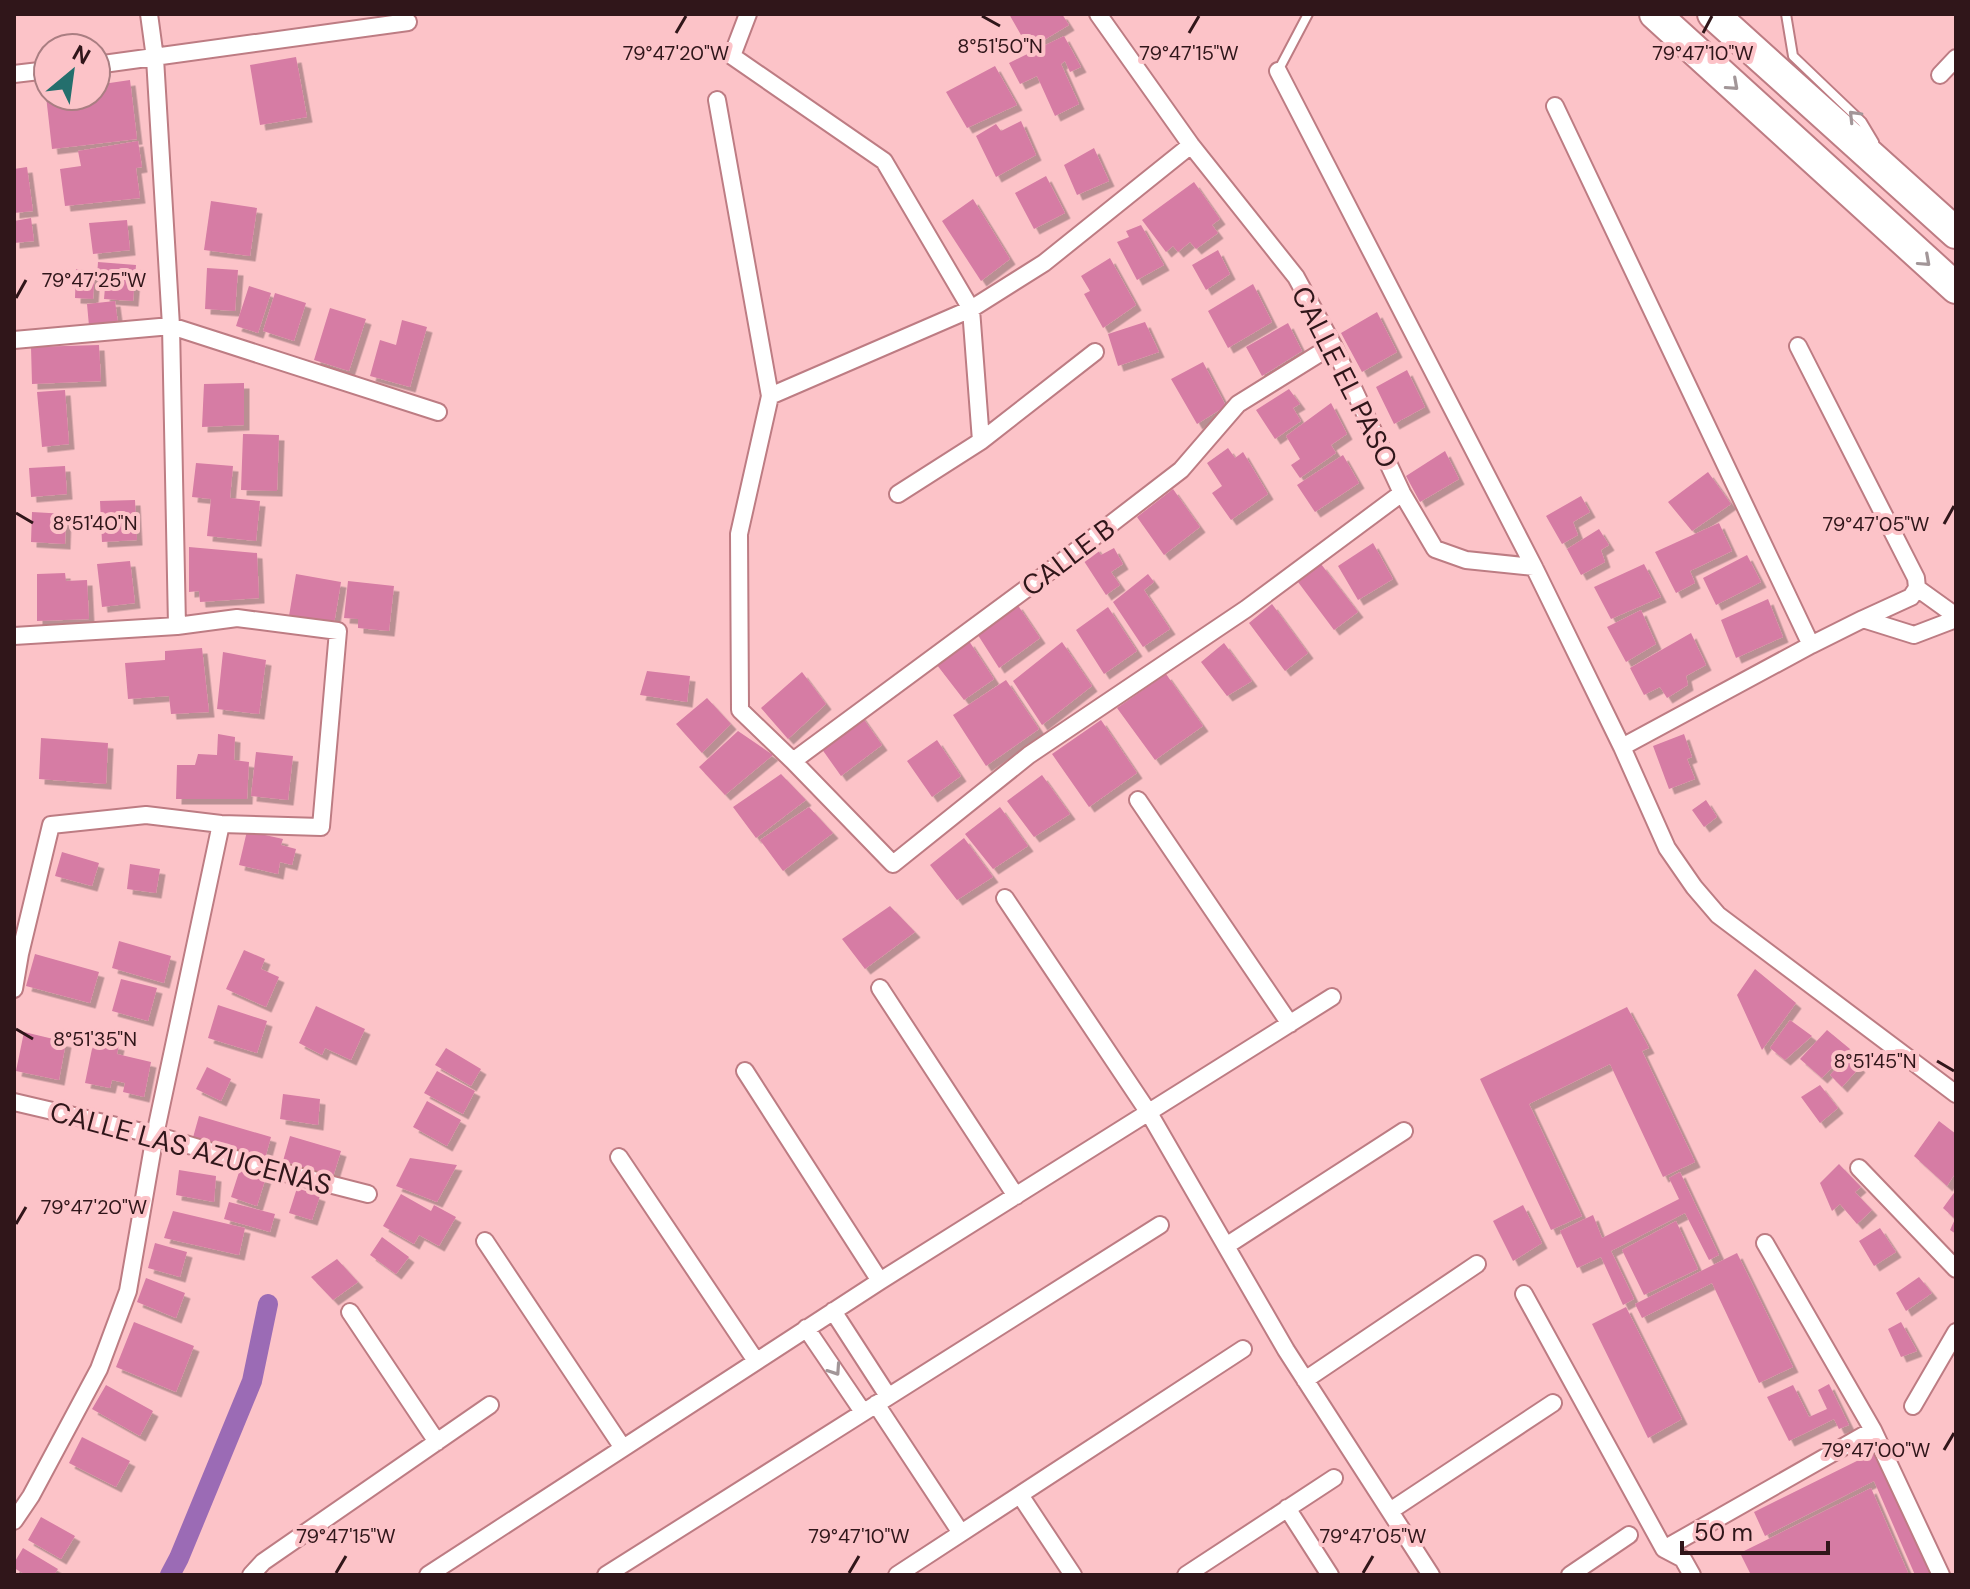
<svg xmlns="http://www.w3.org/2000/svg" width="1970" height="1589" font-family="'DM Sans',sans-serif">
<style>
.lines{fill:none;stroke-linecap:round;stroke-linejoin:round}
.canal{stroke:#9b6bb5;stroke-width:20}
.building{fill:#d67ca4;filter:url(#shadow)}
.lane-casing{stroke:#bd7c83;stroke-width:12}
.street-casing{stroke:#bd7c83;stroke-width:20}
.highway-casing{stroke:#bd7c83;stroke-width:34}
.lane{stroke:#fff;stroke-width:8}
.street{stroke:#fff;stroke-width:16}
.highway{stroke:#fff;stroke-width:30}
.oneway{stroke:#a29698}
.ticks{fill:none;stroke:#30161a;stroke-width:3}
.labels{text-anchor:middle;stroke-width:8;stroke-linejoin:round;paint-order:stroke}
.street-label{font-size:28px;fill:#30161a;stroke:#fcc3c8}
.ticks-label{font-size:20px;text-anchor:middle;fill:#30161a;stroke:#fcc3c8;stroke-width:8;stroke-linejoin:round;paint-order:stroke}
</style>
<defs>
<filter id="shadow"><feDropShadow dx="5.5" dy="5.5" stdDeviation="0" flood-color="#0004"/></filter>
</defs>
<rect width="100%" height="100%" fill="#fcc3c8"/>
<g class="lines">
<path class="canal" d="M170 1575 179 1558 252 1381 268 1304"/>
</g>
<path class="building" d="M1009 14H1062L1069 25 1029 49Z
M1064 36 1081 67 1070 72 1065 61 1061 64 1079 104 1055 116 1037 76 1020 84 1009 63Z
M296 57 307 117 260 125 250 65Z
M995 66 1017 105 967 128 946 92Z
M130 80 137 139 52 149 46 96H96V85Z
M1021 121 1036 155 996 177 976 136 996 124 1001 131Z
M138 141 142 167 136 168 140 198 65 206 60 169 81 166 78 151Z
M1094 148 1109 181 1077 195 1064 165Z
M27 167 33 211 14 213V169Z
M1046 176 1065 213 1034 229 1015 193Z
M1194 182 1220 219 1212 225 1218 233 1196 249 1190 242 1178 252 1173 246 1166 252 1142 220Z
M973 199 1010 259 981 281 942 221Z
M211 201 257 208 250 256 204 250Z
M31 218 34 241 14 243V221Z
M127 220 130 250 93 254 89 223Z
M1141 225 1164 265 1137 280 1117 242 1129 237 1126 231Z
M1218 250 1230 274 1206 290 1192 265Z
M1110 258 1136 305 1103 328 1084 294 1090 291 1081 276Z
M98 262 136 265 133 301 104 299 106 276H97Z
M207 268 238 270 235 311 205 309Z
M76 269 95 270 93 299 75 298Z
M1253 284 1272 322 1228 348 1208 311Z
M249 286 271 293 258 333 236 326Z
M275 293 306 303 294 341 263 331Z
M115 301 118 323 89 326 87 304Z
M330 308 366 319 349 371 314 360Z
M1377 312 1397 352 1362 372 1341 333Z
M402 320 427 327 410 387 370 376 380 340 396 345Z
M1145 322 1159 352 1118 366 1108 334Z
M1288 323 1302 351 1262 376 1246 347Z
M99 345 101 381 32 384 31 347Z
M1203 362 1226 406 1197 424 1171 379Z
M1407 370 1425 407 1394 424 1376 387Z
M244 383V425L202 427 204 384Z
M1289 389 1300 404 1293 408 1301 421 1275 439 1256 410Z
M65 390 69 444 42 447 37 392Z
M1331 403 1347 434 1331 445 1336 453 1300 478 1291 465 1300 459 1286 436Z
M243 434 279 435 277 491 241 490Z
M1228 448 1235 458 1243 452 1268 494 1231 520 1212 493 1222 486 1207 463Z
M1445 451 1459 479 1420 502 1406 476Z
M1343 455 1359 483 1315 512 1297 485Z
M196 463 233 466 230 498 260 501 256 541 207 536 211 499 192 497Z
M65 466 67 494 31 497 29 468Z
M1708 472 1731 504 1692 531 1668 502Z
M1173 489 1200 527 1164 555 1137 517Z
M1581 496 1590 512 1573 522 1578 535 1562 544 1546 516Z
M135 500 137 540 102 542 100 501Z
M32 512 66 514 65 544 31 542Z
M1719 523 1732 551 1690 571 1695 583 1676 593 1655 552Z
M1599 529 1609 545 1601 550 1605 562 1581 575 1567 549Z
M1373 543 1393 579 1358 600 1338 566Z
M1095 546 1101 555 1114 548 1123 564 1111 572 1120 585 1106 595 1080 555Z
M189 547 257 553 259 598 200 602 199 591 189 592Z
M1747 555 1761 582 1716 605 1703 578Z
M130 561 135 603 102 607 97 564Z
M1321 564 1358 612 1334 630 1298 582Z
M1644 564 1661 597 1611 619 1594 587Z
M65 573 66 581 87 580 89 619 37 621V574Z
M296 574 341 582 334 624 289 616Z
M1148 574 1154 582 1144 590 1170 629 1143 647 1113 602Z
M348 581 394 586 389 631 358 628V619L344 618Z
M1768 599 1783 637 1736 658 1721 620Z
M1017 604 1040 638 999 668 976 632Z
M1272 604 1308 653 1285 671 1249 623Z
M1108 607 1137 651 1104 674 1076 630Z
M1641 610 1656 644 1626 662 1607 627Z
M1691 633 1706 665 1686 676 1688 685 1667 698 1660 687 1644 695 1630 668Z
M969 641 994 679 964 700 937 665Z
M1062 642 1092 686 1042 725 1013 681Z
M1224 643 1252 681 1227 696 1201 662Z
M202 648 209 712 171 714 169 696 128 699 125 663 165 660V651Z
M223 652 266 660 259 714 217 709Z
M647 671 690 676 687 702 640 695Z
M802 672 826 704 788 739 761 708Z
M1166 674 1203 726 1155 760 1117 708Z
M1006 680 1039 729 986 766 953 715Z
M707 698 731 724 702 753 676 724Z
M860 714 882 745 841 776 819 745Z
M1101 720 1137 773 1089 807 1052 754Z
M738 731 773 755 725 795 699 767Z
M218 734 235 737 234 760 249 762 247 799H176L177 765H195L198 754 217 755Z
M1684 734 1692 757 1687 759 1695 779 1669 789 1653 746Z
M41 738 108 743 106 784 39 779Z
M937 740 961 776 932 797 907 761Z
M256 752 293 756 288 800 251 796Z
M781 774 806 800 756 838 733 807Z
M1042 775 1070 814 1034 837 1007 801Z
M1706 800 1717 817 1704 827 1692 810Z
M809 807 833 833 783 871 760 840Z
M1000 807 1028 846 993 869 965 834Z
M247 831 283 839 281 845 296 849 292 865 280 862 278 874 239 865Z
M964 838 993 877 957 900 930 865Z
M62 852 99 863 92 886 55 876Z
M130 864 160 869 156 893 127 889Z
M890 906 915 932 865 969 842 939Z
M119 941 171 956 164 983 112 968Z
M244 950 265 959 261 969 279 977 266 1007 226 989Z
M35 954 99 972 90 1003 26 986Z
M1755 969 1796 1003 1762 1050 1737 995Z
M121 979 157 988 148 1021 112 1011Z
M218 1005 267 1021 257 1053 208 1038Z
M316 1006 365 1029 351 1060 325 1048 322 1055 299 1043Z
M1627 1007 1649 1048 1642 1051 1695 1162 1663 1177 1610 1064 1529 1104 1582 1216 1551 1230 1480 1079Z
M1790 1020 1812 1036 1785 1060 1770 1048Z
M1827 1030 1850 1049 1822 1078 1800 1059Z
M24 1032 66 1042 59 1080 16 1071Z
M94 1039 119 1045 117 1054 151 1062 144 1097 123 1092 125 1083 112 1080 110 1088 85 1083Z
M446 1048 481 1069 471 1086 435 1065Z
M1848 1056 1860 1067 1842 1087 1830 1075Z
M207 1067 231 1079 221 1101 196 1089Z
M437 1071 475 1091 463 1114 424 1093Z
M1820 1085 1838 1108 1820 1123 1801 1097Z
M283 1094 320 1099 318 1125 280 1119Z
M427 1101 461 1120 447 1146 413 1127Z
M199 1116 271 1137 264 1162 192 1141Z
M1939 1121 1956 1134V1172L1947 1186 1914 1156Z
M290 1136 341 1151 333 1177 283 1161Z
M410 1158 457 1165 437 1202 396 1186Z
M1839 1164 1861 1187 1855 1192 1872 1210 1857 1224 1840 1204 1832 1211 1820 1183Z
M240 1169 266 1177 257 1206 231 1197Z
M179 1170 216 1176 214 1202 176 1195Z
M1680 1172 1719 1255 1709 1260 1685 1213 1611 1251 1634 1299 1623 1305 1601 1257 1577 1268 1560 1231 1593 1215 1602 1238 1679 1199 1669 1178Z
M297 1188 320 1196 312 1220 289 1213Z
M1956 1190V1234L1950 1230 1955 1219 1943 1208Z
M401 1194 431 1211 434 1205 456 1217 439 1246 419 1235 414 1244 383 1226Z
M229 1202 275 1214 270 1232 224 1219Z
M1523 1205 1542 1243 1513 1261 1493 1221Z
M173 1211 245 1228 239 1255 164 1238Z
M1676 1221 1698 1269 1644 1295 1622 1250Z
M1880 1228 1896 1252 1874 1266 1859 1241Z
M382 1237 409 1257 396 1274 370 1255Z
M155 1243 187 1252 180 1277 148 1268Z
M1737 1253 1793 1367 1759 1383 1712 1283 1642 1318 1635 1304Z
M337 1259 358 1282 333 1300 311 1277Z
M1919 1277 1932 1293 1906 1311 1896 1293Z
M146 1278 185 1293 176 1318 137 1302Z
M1626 1307 1682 1419 1648 1438 1592 1324Z
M134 1322 194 1346 176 1392 116 1367Z
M1901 1322 1917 1351 1901 1357 1888 1329Z
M1829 1384 1849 1425 1839 1429 1834 1419 1789 1441 1767 1397 1793 1385 1809 1417 1827 1409 1818 1390Z
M106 1385 153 1411 140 1436 92 1409Z
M82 1437 130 1461 116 1487 69 1463Z
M1877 1451 1935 1575H1915L1874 1481 1765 1536 1754 1512Z
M1871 1488 1909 1575H1751L1740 1553Z
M41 1517 75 1536 61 1559 28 1540Z
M23 1548 58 1569 54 1575H26L14 1568V1563Z"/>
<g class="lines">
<defs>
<path id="lane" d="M1786 14 1793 56 1862 122 1874 142
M1278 71 1308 14"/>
<path id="street" d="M149 14 155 58 171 326 177 626
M748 14 732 56 884 161 971 309 981 441
M1098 14 1191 145 1296 277 1333 345 1402 493 1435 549 1466 560 1534 567
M96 65 408 22
M1278 71 1534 567 1622 747 1667 848 1694 887 1718 915 1956 1094
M14 74 48 70
M1940 75 1956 58
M717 100 770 396 739 534 740 710 793 761 893 864 1029 755 1246 609 1402 493
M1555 106 1811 645
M14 340 171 326 438 412
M770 396 971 309 1044 263 1191 145
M898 494 981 441 1095 352
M1917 588 1956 616
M1863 619 1914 635 1956 619
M14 636 177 626 237 618 338 631 321 827 221 824 146 815 51 825 20 954 14 989
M1622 747 1811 645 1863 619 1911 597 1917 588 1916 578 1798 346
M793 761 1042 577 1181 470 1238 404 1333 345
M1138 800 1290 1024
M1005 898 1149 1113 1286 1350 1431 1575
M880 988 1016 1196
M745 1071 880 1281
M14 1102 155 1135 266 1168 368 1194
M619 1157 756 1361
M1859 1168 1956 1269
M485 1241 623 1448
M1765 1243 1873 1430 1941 1575
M1226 1246 1404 1131
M1524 1294 1664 1549 1683 1559 1692 1575
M833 1311 888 1396
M350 1312 437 1442
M806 1328 863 1412
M1305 1380 1477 1264
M876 1404 961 1533
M1913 1406 1956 1332
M1020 1495 1073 1575
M1287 1508 1330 1575
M1390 1511 1553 1403
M14 1521 31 1496 99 1369 128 1291 155 1135 221 824
M1664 1549 1873 1430
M251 1575 263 1562 490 1405
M428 1575 880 1281 1332 997
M606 1575 1160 1225
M897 1575 1243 1349
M1186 1575 1334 1478
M1570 1575 1629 1535"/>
<path id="highway" d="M1655 14 1956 288
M1713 14 1956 233"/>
</defs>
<use href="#lane" class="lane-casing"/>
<use href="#street" class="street-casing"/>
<use href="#highway" class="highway-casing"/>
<use href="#lane" class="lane"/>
<use href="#street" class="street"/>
<use href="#highway" class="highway"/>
</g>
<defs><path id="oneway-chevron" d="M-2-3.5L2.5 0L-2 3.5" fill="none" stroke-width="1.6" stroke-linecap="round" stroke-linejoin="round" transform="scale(2)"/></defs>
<g class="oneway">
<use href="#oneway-chevron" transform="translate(1733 85) rotate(42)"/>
<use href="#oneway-chevron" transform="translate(1854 116) rotate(-134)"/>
<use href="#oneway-chevron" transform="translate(1925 261) rotate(42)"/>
<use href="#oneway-chevron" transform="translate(835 1370) rotate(56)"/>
</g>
<path class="ticks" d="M982 16 1000 26M676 33 686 16M1189 33 1199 16M1703 33 1712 16M16 298 26 280M16 513 33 523M1944 524 1954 506M16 1029 33 1039M1937 1061 1954 1071M16 1224 26 1207M1944 1450 1954 1433M336 1573 346 1556M849 1573 859 1556M1363 1573 1373 1556"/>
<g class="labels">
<g class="street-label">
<text transform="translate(1345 377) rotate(63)" y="10">CALLE EL PASO</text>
<text transform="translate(1068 557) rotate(-37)" y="10">CALLE B</text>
<text transform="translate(191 1148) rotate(15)" y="10">CALLE LAS AZUCENAS</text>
</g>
</g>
<g class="ticks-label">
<text x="1000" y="53">8°51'50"N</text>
<text x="676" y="60">79°47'20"W</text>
<text x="1189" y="60">79°47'15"W</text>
<text x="1703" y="60">79°47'10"W</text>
<text x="94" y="287">79°47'25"W</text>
<text x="95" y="530">8°51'40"N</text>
<text x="1876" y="531">79°47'05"W</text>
<text x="95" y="1046">8°51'35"N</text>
<text x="1875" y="1068">8°51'45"N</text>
<text x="94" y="1214">79°47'20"W</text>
<text x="1876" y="1457">79°47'00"W</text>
<text x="346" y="1543">79°47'15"W</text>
<text x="859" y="1543">79°47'10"W</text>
<text x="1373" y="1543">79°47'05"W</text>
</g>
<rect width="1970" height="1589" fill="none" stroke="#30161a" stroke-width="32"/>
<g transform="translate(72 72) rotate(29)"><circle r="38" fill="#fcc3c8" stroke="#aa7e82" stroke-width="2"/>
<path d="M0-6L14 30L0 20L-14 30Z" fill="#246f6d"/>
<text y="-12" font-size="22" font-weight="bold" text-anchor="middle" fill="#30161a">N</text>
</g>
<path d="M1682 1541v12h146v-12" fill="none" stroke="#30161a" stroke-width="4"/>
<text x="1694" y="1541" font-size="24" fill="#30161a" stroke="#fcc3c8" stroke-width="6" paint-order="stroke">50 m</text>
</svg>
